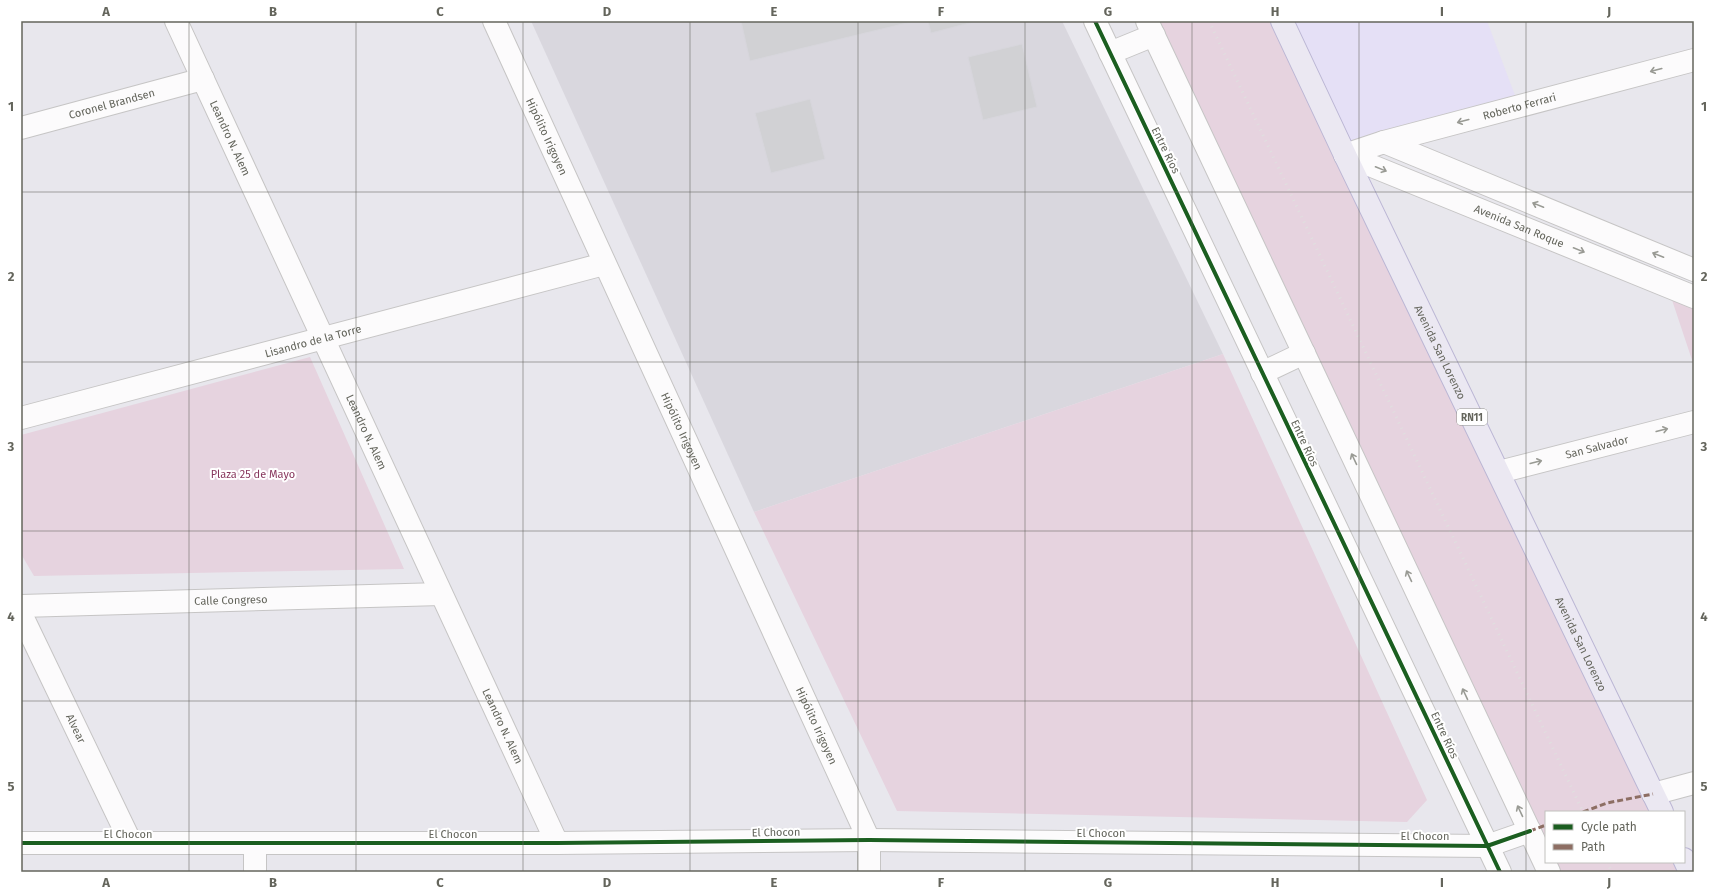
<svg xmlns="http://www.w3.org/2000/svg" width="1715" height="893" font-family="'Fira Sans',sans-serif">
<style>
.commercial{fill:#e5e0f6}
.education{fill:#d9d7de}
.green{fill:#e6d3df}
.building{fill:#d1d1d4;stroke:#d7d6dc}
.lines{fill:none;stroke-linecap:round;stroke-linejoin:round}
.minor-casing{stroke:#c6c5c5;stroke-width:24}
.tertiary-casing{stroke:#c6c5c5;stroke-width:24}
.primary-casing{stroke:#bbb6d4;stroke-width:24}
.minor{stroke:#fcfbfc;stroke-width:22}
.tertiary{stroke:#fcfbfc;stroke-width:22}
.primary{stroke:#ebe8f2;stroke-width:22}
.rail{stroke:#e0dfdf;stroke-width:3;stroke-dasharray:1 5;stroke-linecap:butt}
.quiet{stroke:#8d6e63;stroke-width:3;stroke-dasharray:6 3;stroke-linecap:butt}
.cycleway-casing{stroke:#fff;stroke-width:6}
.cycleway{stroke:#1b5e20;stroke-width:4}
.oneway{stroke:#999a94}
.grid{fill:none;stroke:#64655c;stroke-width:1;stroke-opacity:0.55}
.labels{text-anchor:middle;stroke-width:4;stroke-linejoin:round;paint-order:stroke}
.shield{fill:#fff;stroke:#92938d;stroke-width:1}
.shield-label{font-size:10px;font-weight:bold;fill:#64655c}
.street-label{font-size:11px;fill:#64655c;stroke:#fff}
.park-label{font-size:11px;fill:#88385e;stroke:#fff}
.neatline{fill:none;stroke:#64655c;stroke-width:1.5}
.grid-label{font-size:13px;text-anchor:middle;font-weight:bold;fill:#64655c}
</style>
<rect width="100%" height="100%" fill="#e8e7ed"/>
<path class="commercial" d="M1281 21H1487L1519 106 1345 155Z"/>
<path class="education" d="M531 21H1062L1223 354 754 512Z"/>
<path class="green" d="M1147 21H1282L1662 812H1546V862H1684L1690 872H1549Z
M1671 297 1694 306V366Z
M1223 354 1427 800 1407 822 897 811 754 512Z
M310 357 404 569 34 576 21 554V435Z"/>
<path class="building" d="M741 21H915L750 61Z
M928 21H977L931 33Z
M1022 44 1037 107 983 120 968 57Z
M810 99 825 159 771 173 755 113Z"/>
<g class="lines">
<defs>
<g id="minor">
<path id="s1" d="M176 21 557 843"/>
<path id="s2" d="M494 21 869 840V872"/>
<path id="s3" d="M21 128 203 79"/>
<path id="s4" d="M1384 142 1694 60"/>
<path id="s5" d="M21 418 604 264"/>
<path id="s6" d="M1499 472 1694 422"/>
<path id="s7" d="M21 606 441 594"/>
<path id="s8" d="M21 614 131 843"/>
<path d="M1653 794 1694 783"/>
<path d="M255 872V843"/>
</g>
<g id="tertiary">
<path d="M1095 21 1500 872"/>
<path d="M1147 21 1549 872"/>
<path d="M1110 53 1154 35"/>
<path id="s9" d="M1345 155 1694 297"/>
<path d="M1345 155 1384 142 1694 270"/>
<path d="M1262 373 1304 353"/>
<path d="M21 843H557L869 840 1487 846 1530 831"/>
</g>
<g id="primary">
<path id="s10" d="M1282 21 1345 155 1662 812"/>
<path d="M1684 859 1690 872"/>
</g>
</defs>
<use href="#minor" class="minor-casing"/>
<use href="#tertiary" class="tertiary-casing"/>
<use href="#primary" class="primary-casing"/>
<use href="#minor" class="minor"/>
<use href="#tertiary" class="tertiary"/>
<use href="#primary" class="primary"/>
<path class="rail" d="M1209 21 1583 812
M1607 862 1612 872"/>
<path class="quiet" d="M1583 812 1607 803 1653 794
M1530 831 1546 825"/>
<defs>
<path id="cycleway" d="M1095 21 1500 872
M21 843H557L869 840 1487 846 1530 831"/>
</defs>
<use href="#cycleway" class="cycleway-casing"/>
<use href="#cycleway" class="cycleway"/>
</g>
<defs><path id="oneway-shaft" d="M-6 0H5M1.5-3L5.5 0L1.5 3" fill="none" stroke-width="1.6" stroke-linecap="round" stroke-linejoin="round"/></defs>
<g class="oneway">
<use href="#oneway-shaft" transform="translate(1656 70) rotate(165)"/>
<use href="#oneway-shaft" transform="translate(1463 121) rotate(165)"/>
<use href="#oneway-shaft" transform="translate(1381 169) rotate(22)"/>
<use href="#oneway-shaft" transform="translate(1538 205) rotate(-158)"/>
<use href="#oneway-shaft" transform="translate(1579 250) rotate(22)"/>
<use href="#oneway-shaft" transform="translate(1658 255) rotate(-158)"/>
<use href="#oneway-shaft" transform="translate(1662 430) rotate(-14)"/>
<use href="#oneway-shaft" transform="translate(1354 459) rotate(-115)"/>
<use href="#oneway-shaft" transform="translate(1536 462) rotate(-14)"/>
<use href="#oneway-shaft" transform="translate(1409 576) rotate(-115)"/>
<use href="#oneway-shaft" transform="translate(1465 694) rotate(-115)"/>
<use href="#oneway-shaft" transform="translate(1520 811) rotate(-115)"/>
</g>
<path class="grid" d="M189 21V872M356 21V872M523 21V872M690 21V872M858 21V872M1025 21V872M1192 21V872M1359 21V872M1526 21V872M21 192H1694M21 362H1694M21 531H1694M21 701H1694"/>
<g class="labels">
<rect class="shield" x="1457" y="409" width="30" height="16" rx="3"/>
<g class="shield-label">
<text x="1472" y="421">RN11</text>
</g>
<g class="street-label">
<text dy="4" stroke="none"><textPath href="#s3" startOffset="94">Coronel Brandsen</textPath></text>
<text dy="4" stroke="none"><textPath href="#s4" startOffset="140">Roberto Ferrari</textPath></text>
<text dy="4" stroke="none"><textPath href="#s2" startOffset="127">Hipólito Irigoyen</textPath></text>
<text dy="4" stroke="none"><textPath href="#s1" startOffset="129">Leandro N. Alem</textPath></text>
<text transform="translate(1166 150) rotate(64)" y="4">Entre Ríos</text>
<text dy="4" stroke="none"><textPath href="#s9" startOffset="188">Avenida San Roque</textPath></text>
<text dy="4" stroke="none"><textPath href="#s5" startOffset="302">Lisandro de la Torre</textPath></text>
<text dy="4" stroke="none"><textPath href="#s10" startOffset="367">Avenida San Lorenzo</textPath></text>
<text dy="4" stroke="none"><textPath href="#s2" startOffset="451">Hipólito Irigoyen</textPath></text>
<text dy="4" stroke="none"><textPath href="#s1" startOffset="453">Leandro N. Alem</textPath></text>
<text transform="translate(1305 443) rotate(65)" y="4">Entre Ríos</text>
<text dy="4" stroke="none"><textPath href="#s6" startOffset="101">San Salvador</textPath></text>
<text dy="4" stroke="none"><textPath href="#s7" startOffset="210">Calle Congreso</textPath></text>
<text dy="4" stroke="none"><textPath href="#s10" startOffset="691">Avenida San Lorenzo</textPath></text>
<text dy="4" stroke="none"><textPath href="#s2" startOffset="775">Hipólito Irigoyen</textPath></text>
<text dy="4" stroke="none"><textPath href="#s1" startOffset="777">Leandro N. Alem</textPath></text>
<text dy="4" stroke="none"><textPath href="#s8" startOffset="127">Alvear</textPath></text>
<text transform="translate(1445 735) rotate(65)" y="4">Entre Ríos</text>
<text transform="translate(776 832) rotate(-1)" y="4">El Chocon</text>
<text x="1101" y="837">El Chocon</text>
<text x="128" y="838">El Chocon</text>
<text x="453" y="838">El Chocon</text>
<text x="1425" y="840">El Chocon</text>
</g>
<g class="park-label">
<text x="253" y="478">Plaza 25 de Mayo</text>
</g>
</g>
<rect width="1715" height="893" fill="none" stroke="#ffffff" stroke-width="44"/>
<rect x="1545" y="811" width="140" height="52" fill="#ffffff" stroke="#c1c1be"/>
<rect x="1553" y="824" width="20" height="6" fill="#1b5e20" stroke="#c1c1be"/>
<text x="1581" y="831" font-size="12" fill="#64655c">Cycle path</text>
<rect x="1553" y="844" width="20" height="6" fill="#8d6e63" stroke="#c1c1be"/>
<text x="1581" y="851" font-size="12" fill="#64655c">Path</text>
<rect x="22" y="22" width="1671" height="849" class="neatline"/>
<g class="grid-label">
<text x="106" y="16">A</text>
<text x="273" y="16">B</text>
<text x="440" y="16">C</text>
<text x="607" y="16">D</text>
<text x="774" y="16">E</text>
<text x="941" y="16">F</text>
<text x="1108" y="16">G</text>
<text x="1275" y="16">H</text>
<text x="1442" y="16">I</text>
<text x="1609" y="16">J</text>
<text x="11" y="111">1</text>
<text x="1704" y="111">1</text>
<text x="11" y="281">2</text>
<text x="1704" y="281">2</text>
<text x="11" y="451">3</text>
<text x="1704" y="451">3</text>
<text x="11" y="621">4</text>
<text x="1704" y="621">4</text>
<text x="11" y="791">5</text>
<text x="1704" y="791">5</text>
<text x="106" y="887">A</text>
<text x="273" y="887">B</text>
<text x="440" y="887">C</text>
<text x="607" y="887">D</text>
<text x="774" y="887">E</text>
<text x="941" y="887">F</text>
<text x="1108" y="887">G</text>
<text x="1275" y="887">H</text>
<text x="1442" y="887">I</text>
<text x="1609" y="887">J</text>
</g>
</svg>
